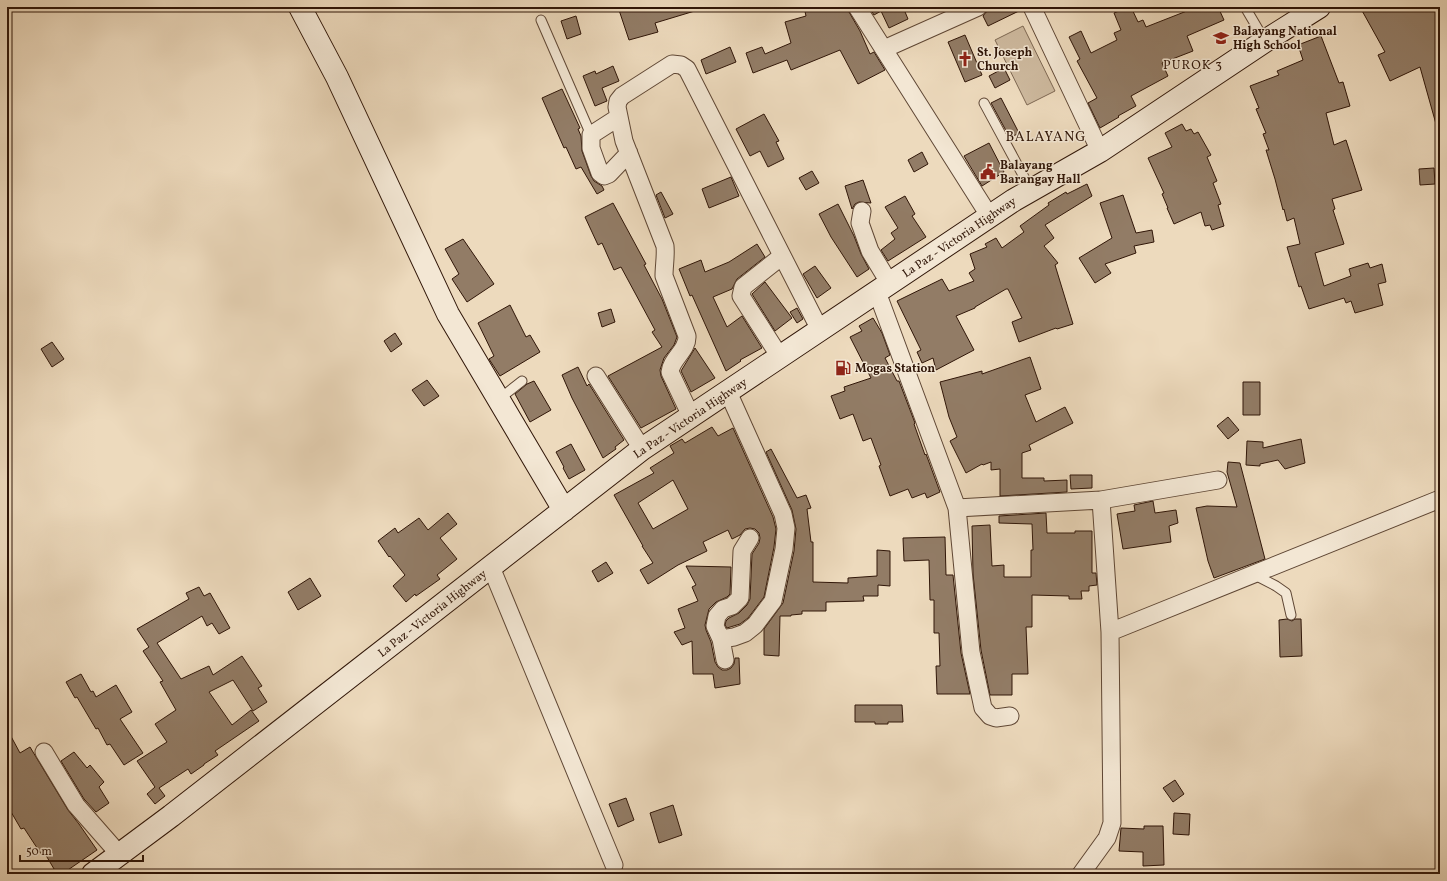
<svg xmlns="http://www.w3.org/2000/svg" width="1447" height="881" font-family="Vollkorn,serif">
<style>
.green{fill:#cdb99e;stroke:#7e6853}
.building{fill:#927c66;stroke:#301608;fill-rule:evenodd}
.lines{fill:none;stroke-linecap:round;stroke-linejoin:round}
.lane-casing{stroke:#5f4735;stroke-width:11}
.street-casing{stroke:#5f4735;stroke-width:19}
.secondary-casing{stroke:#301608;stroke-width:24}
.lane{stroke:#f3e7d4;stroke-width:9}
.street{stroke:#f3e7d4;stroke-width:17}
.secondary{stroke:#f3e7d4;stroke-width:22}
.labels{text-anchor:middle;stroke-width:3;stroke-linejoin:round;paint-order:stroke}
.poi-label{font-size:12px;font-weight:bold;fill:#301608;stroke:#f3e7d4;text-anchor:start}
.street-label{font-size:12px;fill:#301608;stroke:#f3e7d4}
.neighbourhood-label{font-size:13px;letter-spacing:1px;fill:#301608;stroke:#f3e7d4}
.quarter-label{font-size:14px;letter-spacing:1px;fill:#301608;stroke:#f3e7d4}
</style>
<rect width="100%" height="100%" fill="#eddabd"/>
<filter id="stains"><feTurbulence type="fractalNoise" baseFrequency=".005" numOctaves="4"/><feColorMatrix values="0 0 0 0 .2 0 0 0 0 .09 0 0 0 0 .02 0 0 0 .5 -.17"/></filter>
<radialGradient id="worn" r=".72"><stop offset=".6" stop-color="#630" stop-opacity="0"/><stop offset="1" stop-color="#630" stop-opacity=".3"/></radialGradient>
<path class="green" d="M1023 26 1055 91 1027 105 995 40Z"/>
<path class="building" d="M618 7H698V10L655 23 658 32 629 40Z
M804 7H847L849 12 860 31 870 54 874 52 885 70 858 84 840 50 791 70 787 60 753 73 746 53 762 47 765 54 791 43 785 22 806 16Z
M869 7H903L908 19 889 28 881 11 874 15Z
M997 7H1022L1023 9 988 26 983 16 986 12Z
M1129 7H1131L1138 22 1143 20 1146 27 1197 7H1218L1224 20 1187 36 1193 51 1162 63 1168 76 1131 96 1136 106 1118 116 1119 117 1100 128 1088 103 1097 98 1077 61 1080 59 1069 37 1081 31 1091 53 1117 40 1114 33 1121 30 1114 13Z
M1360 7H1440V124H1436L1420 67 1390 81 1378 55 1385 52Z
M576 16 581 34 567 39 561 21Z
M965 35 982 75 965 82 948 42Z
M1321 36 1339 83 1343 82 1350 106 1326 113 1334 145 1346 140 1362 190 1332 199 1335 209 1333 210 1344 244 1315 253 1324 286 1351 276 1349 269 1368 263 1370 268 1382 264 1386 282 1378 284 1383 305 1355 313 1351 301 1346 303 1344 298 1309 309 1301 286 1299 287 1287 247 1300 244 1294 218 1287 221 1284 209 1283 210 1275 179 1266 150H1269L1263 134 1266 133 1256 109 1259 108 1250 86 1279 75 1277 71 1303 60 1298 45Z
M730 47 736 62 706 74 701 60Z
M613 66 619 81 602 88 607 101 595 106 583 76 595 71 596 74Z
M1004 68 1010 80 995 88 989 76Z
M562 89 580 128 578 129 581 136 582 151 591 176 594 181 602 186 604 190 597 194 581 167 576 169 566 147 564 148 542 98Z
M1001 98 1019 133 1010 138 991 103Z
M764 114 779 141 776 142 784 159 768 167 760 151 750 156 736 129Z
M1182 124 1186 131 1191 129 1194 134 1198 132 1211 155 1207 157 1217 181 1213 183 1221 204 1218 205 1224 226 1212 230 1210 225 1205 226 1201 212 1174 224 1167 208H1168L1162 194 1164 193 1148 158 1172 147 1165 133Z
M989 143 1004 172 982 186 964 156Z
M922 152 928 164 914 172 908 160Z
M1434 168 1435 184 1420 185 1419 169Z
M812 171 819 183 806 190 799 178Z
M731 177 739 196 709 208 702 189Z
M863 180 871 203 859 202 855 204 852 209 845 186Z
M1087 184 1092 196 1045 225 1054 238 1044 246 1058 263 1055 265 1073 324 1057 329 1056 328 1019 342 1012 322 1022 318 1008 289H1006L975 307V308L956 316 974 350 936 370 933 358 922 363 917 352 921 350 897 301 942 279 949 291 974 281 969 273 975 269 970 254 987 247 985 244 996 238 1002 248 1024 232 1020 226 1049 205 1048 203 1066 192 1067 194Z
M661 192 673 214 665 218 656 195Z
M1123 195 1136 233 1152 230 1154 242 1134 246 1136 253 1105 264 1111 273 1095 283 1079 258 1112 238 1100 203Z
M905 196 915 214 912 216 926 237 888 261 881 250 895 239 891 233 898 228 885 207Z
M613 203 646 264 644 265 662 299 677 337 674 345 664 358 660 370 661 376 676 409 641 428 608 376 662 347 652 332 655 330 621 267 614 270 602 243 598 245 585 217Z
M838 204 854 236 861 254 869 269 857 277 831 237 819 214Z
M463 239 494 284 467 302 452 279 459 274 445 249Z
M757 244 765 257 737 279 732 289 713 297 727 327 742 316 762 348 740 360 741 361 726 371 692 295 690 296 679 269 701 260 705 272 729 262Z
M815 266 831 288 817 298 803 274Z
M765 282 792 318 775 331 752 294Z
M510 305 526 337 530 335 540 352 500 376 489 359 494 356 478 323Z
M797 308 803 319 797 323 790 312Z
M611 309 615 322 602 327 598 313Z
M873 318 882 333 890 355 885 358 897 381H899L915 423 914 424 925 455 926 454 940 492 927 498 925 493 912 498 908 489 890 496 879 466 881 465 871 438 863 441 853 414 840 419 831 396 845 391 844 387 871 378 850 337 862 331 859 326Z
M395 333 402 344 391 352 384 341Z
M52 342 64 359 52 367 41 349Z
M695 348 715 378 691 392 681 371Z
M1030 357 1041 389 1025 395 1036 422 1065 407 1073 423 1029 445 1031 450 1022 453V478H1044V481L1067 480V492L1000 496V469L991 470V462L983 465 982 464 966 473 950 441 957 437 949 417 940 382 982 371V374Z
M578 367 587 386 589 384 624 440 615 447 616 449 603 458 572 398 562 375Z
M427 380 439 396 424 406 412 390Z
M534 381 551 410 530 422 515 394 527 384Z
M1243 382H1260V415H1243Z
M1228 417 1239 430 1228 439 1217 426Z
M712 427 718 436 733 428 773 517 776 529 774 547 764 597 748 618 740 624 727 628 725 625 726 621 729 618 739 613 747 605 750 599 752 554 759 543 760 538 759 533 755 529 750 528 745 529 740 535 732 539 728 530 703 542 707 551 678 565 648 584 640 570 653 563 642 546H643L614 495 654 473 650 468 674 453 670 446 682 439 685 443ZM673 480 688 509 653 529 638 503Z
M1301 439 1305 463 1285 469 1278 460 1260 464V466L1246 465 1247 441 1263 442V448Z
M571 444 585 470 569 479 563 468 564 467 556 452Z
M771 449 797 498 806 495 811 508 807 509 811 542H813V582L848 583V578L877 576V550L890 551V586L878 585V596H863L864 601 826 602V611H802V614L791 615V616H780L779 656 764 655V629L783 603 794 551 796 529 792 510 766 452Z
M1228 462 1240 463 1265 559 1214 578 1208 561 1196 508 1207 506 1237 507 1227 472Z
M1070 475H1092V488L1071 489Z
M1153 501 1155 513 1176 510 1178 523 1169 526 1171 542 1123 549 1117 514 1135 511 1134 505Z
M448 513 457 524 440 538 457 559 437 575 440 579 416 596 415 594 406 602 393 586 405 575 390 556 389 557 378 541 395 528 398 533 419 518 428 530Z
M1046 513 1047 533H1075V531H1092V573H1096L1097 585 1089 586V591H1081L1082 599H1069V596L1032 595V627H1026L1028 674H1012V695H990L981 650 973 574 972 526 990 525 992 566 1004 565V577H1031V550H1033L1032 524 999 523V516Z
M945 537 946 575H953L961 653 970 694H937L936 666H940L939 633H934V600H930L929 560 904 561 903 538Z
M606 562 613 573 598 582 592 571Z
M686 566 731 567 730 594 727 597 716 602 709 609 705 625 706 630 711 642 715 662 718 667 722 670H727L731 668 734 664 735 658H739L740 684 715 688 713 674H693L692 641 682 645 674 632 685 628 678 609 698 601 692 587 696 585Z
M310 578 321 596 298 610 288 592Z
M199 587 204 596 210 593 230 628 219 634 212 623 207 626 202 616 157 643 181 679 209 666 213 675 242 656 262 686 258 688 267 702 253 711 233 680 209 692 232 725 251 710 259 721 215 751 218 755 204 764V765L191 774 188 769 159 788 165 796 155 804 147 794 155 787 137 761 167 742 155 724 176 710 160 682 163 681 143 651 149 647 137 629 189 599 186 593Z
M1287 619 1292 621 1295 619H1301L1302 656 1280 657 1279 620Z
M81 674 91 692 93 691 96 697 116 685 132 712 120 719 143 753 124 765 110 744 107 745 98 728 96 729 77 697 75 698 66 682Z
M855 705H902L903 722H888V724H875V722H855Z
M7 729 20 753 30 747 68 810 79 824 97 850 62 874H57L44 852 41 854 24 828 21 829 7 805Z
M74 752 87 768 90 765 104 782 99 787 109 803 96 812 84 799 61 761Z
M1175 780 1184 794 1173 802 1163 788Z
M626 798 634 820 618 827 609 804Z
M673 805 682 835 659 843 650 813Z
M1174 813 1190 814 1189 835 1173 834Z
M1144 826H1163L1164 865 1143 866V852L1119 851 1121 828 1144 829Z"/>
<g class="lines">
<defs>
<path id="lane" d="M1245 7 1265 41
M541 20 591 135
M984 103 1031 190
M498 400 522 381
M1253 574 1276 586 1286 593 1291 615"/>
<path id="street" d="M857 7 990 217
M1032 7 1100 151
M884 49 978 7
M619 117 591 135V148L600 173 604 176 609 174 629 153
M862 211 860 223 870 251 890 284
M877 292 957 508 971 652 983 708 990 716 996 718 1010 716
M780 357 741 296 743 287 782 256
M596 376 642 449
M691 416 670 372C671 359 688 350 687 336L664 276C664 266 666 256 665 246L624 141 617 107 618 101 622 96 672 64 681 65 687 69 820 330
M1101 500 1218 480
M957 508 1101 500 1110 632 1440 499
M491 567 614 865
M721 639 734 637 745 633 755 625 773 601 784 549 786 528 783 514 728 392
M725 660 721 639 715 626 717 616 723 609 732 606 740 598 742 551 750 538
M44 752 76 805 119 854
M1081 874 1107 838 1112 823 1110 632"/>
<path id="secondary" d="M300 7 337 77 448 314 564 510
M93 874 171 816 642 449 1014 200 1100 151 1265 41 1319 7"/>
</defs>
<use href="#lane" class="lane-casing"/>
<use href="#street" class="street-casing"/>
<use href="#secondary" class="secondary-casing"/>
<use href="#lane" class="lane"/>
<use href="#street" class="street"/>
<use href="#secondary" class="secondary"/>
</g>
<defs>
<symbol id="school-bare" viewBox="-9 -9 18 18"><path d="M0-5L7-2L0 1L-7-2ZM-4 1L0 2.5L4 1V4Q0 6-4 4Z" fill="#8f2418" stroke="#f3e7d4" stroke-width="2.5" paint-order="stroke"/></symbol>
<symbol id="church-bare" viewBox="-9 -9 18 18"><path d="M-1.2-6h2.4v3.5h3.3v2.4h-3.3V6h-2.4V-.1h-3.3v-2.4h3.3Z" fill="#8f2418" stroke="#f3e7d4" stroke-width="2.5" paint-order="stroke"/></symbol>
<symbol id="civic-bare" viewBox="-9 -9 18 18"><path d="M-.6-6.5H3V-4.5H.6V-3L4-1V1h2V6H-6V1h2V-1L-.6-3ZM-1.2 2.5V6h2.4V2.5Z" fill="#8f2418" stroke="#f3e7d4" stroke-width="2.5" paint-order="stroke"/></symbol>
<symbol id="fuel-bare" viewBox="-9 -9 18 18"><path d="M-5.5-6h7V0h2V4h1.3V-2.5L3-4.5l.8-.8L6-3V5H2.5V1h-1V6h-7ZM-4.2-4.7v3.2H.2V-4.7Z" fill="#8f2418" stroke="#f3e7d4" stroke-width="2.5" paint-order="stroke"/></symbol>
</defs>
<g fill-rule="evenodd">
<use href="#school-bare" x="1210" y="27" width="22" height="22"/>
<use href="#church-bare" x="954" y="48" width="22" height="22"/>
<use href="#civic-bare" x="977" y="161" width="22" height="22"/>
<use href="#fuel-bare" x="832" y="357" width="22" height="22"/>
</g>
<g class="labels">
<g class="poi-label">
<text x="1233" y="35">Balayang National<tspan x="1233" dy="14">High School</tspan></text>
<text x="977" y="56">St. Joseph<tspan x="977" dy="14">Church</tspan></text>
<text x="1000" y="169">Balayang<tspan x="1000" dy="14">Barangay Hall</tspan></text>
<text x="855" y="372">Mogas Station</text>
</g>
<g class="street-label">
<text transform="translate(959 237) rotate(-34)" y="4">La Paz - Victoria Highway</text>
<text transform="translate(690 418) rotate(-34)" y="4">La Paz - Victoria Highway</text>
<text transform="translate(432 613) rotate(-38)" y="4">La Paz - Victoria Highway</text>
</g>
<g class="neighbourhood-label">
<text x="1193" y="69">PUROK 3</text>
</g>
<g class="quarter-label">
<text x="1046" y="141">BALAYANG</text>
</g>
</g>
<rect width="1447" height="881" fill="none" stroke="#eddabd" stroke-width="24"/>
<rect x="8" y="8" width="1431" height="865" fill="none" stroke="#301608" stroke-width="2"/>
<rect x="12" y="12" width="1423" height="857" fill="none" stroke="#301608"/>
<path d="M20 855v6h123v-6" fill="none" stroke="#301608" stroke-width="2"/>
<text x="26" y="855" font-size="12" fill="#301608" stroke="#f3e7d4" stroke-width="3" paint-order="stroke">50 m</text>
<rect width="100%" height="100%" filter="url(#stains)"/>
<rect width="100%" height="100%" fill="url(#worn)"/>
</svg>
